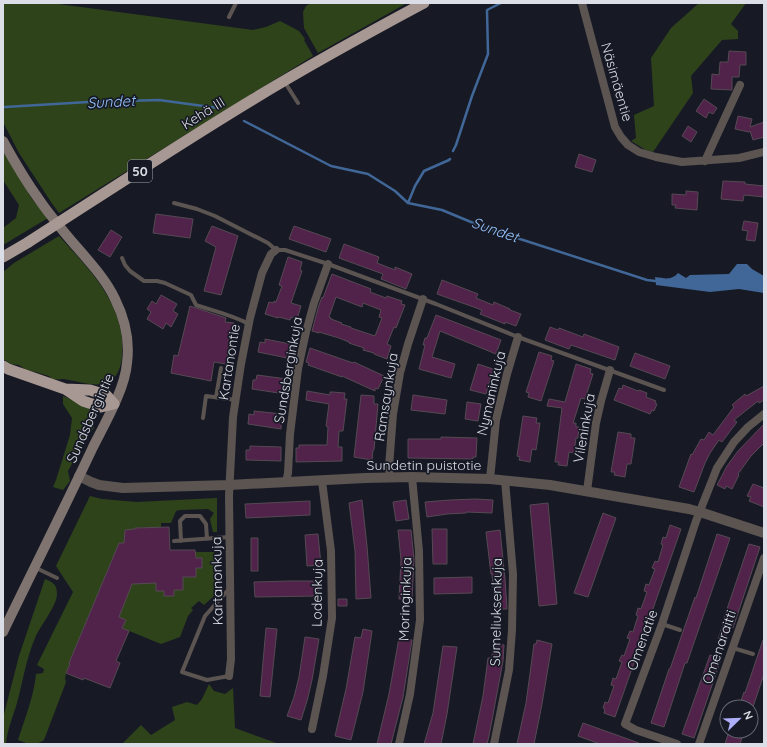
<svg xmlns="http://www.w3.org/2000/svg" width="767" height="747" font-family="Quicksand,sans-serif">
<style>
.green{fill:#2f431b}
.water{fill:#406797}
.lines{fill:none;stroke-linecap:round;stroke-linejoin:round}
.stream{stroke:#406797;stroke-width:2.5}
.building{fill:#51234a;stroke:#554953;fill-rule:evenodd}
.service{stroke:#5b5451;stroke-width:4}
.minor{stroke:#5b5451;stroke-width:8}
.tertiary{stroke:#5b5451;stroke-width:10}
.secondary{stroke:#7f7470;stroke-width:10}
.trunk{stroke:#a89893;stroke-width:11}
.labels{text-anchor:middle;stroke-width:3.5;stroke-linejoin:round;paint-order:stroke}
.shield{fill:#171a25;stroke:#a0a3ac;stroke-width:1}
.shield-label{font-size:13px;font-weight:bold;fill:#dbdee6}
.street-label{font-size:14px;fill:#dbdee6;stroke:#171a25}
.water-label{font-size:15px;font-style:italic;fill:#95c3fc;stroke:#171a25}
</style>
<rect width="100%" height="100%" fill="#171a25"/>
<path class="green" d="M3 3H51L253 30 266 27 280 21 299 31 305 39 304 40 313 56 59 213 51 202 19 153 3 122Z
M311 3H407L318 53 304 28 303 12 306 6Z
M699 3H746L731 24 738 31V39L722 40 691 76 693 93 653 152 646 150 631 141 636 138 634 115 654 106 651 58 671 28Z
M3 151 32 199 48 218 3 245V228L16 218 19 205 3 180Z
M59 236C86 266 118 297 122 339 122 344 122 350 122 355 122 364 118 377 109 382 97 388 77 381 64 379 60 379 56 380 52 379L49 376 39 373 36 372 26 370 19 365 11 364 3 359V272L14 263Z
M63 396 84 405 90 410 93 416 94 428 85 440 68 471 70 481 63 490 53 487 56 480 70 435 72 418 63 404Z
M90 496 102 499 137 502 217 498V532H213L210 519 214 513 208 509 180 510 176 511 171 523H161V527L135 528V529L125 530 124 543H119L69 663 70 664 66 673 65 679 66 682 44 740C33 747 29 744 18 740 25 718 34 696 36 674L43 673 44 669 37 665 73 592 56 566Z
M195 552H214L215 595 204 605 199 601 191 608 193 610 188 616 180 637 161 644 122 628 125 620 119 617 134 578H156V591H164V596H174V590H183V577H196V568H202V558H196Z
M45 579C53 582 57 585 57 594 57 606 40 626 35 638 26 659 23 681 17 703 13 717 7 730 6 744H3V718L19 656Z
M209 684 214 691 225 694 233 688 235 728 279 744H122L141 725 151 735 175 720 172 707 187 702 197 705 202 699Z"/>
<path class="water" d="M737 264H747L752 269 764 276V293L739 289 710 292 656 285 655 277C664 278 671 281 678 273L686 278 690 275 729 274Z"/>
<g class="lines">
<path class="stream" d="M5 107 88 102 159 100 218 108
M244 121 331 166 368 174 395 191 408 203 442 210 483 227 647 280 655 281
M453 151 456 145 472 96 488 54 487 10 501 3
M408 203 415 186 424 171 449 160 450 159"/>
</g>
<path class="building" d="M729 51 746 52V65H740L739 77H732V90L711 89 712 74 719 75 720 62H728Z
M704 99 717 108 713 114 709 112 706 118 696 111Z
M738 116 752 119 750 127 764 122V137L753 140 750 131 749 132 735 129Z
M688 126 697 132 691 142 682 136Z
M579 154 596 160 592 172 575 167Z
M723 181 745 182V184L764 186V197L744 195 743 201 721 199Z
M686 191 698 192 697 210 675 208 676 205H672V194L686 195Z
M156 214 193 219 190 238 153 233Z
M744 221 758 223 755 241 746 240 748 231 742 230Z
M212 226 238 236 221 295 204 291 216 247 205 241Z
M294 226 331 239 326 252 289 239Z
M111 230 122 237 110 257 98 250Z
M344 244 379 257 377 263 395 270V267L412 274 406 289 381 279 383 274 339 258Z
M288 257 302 262 300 270 302 271 291 303 301 306 297 319 291 317 290 320 279 317 278 318 265 314 269 302 274 303V301L276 302 282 286 279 285Z
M332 274 371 289 370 292 386 298 387 296 402 301 401 304 405 305 396 328 394 327 387 344 391 346 387 359 374 354V353L363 350 364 348 349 343V342L339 338 319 332V333L312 331 319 305 322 297 323 298ZM336 297 362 307 363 303 381 310 379 317 382 318 375 336 351 328V327L341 324 342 323 331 319V318L329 317Z
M442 280 478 294 476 298 493 305 494 302 510 309V310L521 314 516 326 505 322V324L480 314 482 310 437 294Z
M161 295 177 304 173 311 178 314 171 327 166 323 163 329 147 319 151 312 147 309 152 301 156 304Z
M190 306 226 318 225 322 234 323 226 364 214 362 211 381 171 373 174 355 178 356Z
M436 315 501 340 496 354 440 331 432 357 455 364 451 378 419 369 425 345H423L425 338H427Z
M550 327 558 330 559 328 583 337 584 334 619 347 615 360 571 345 569 349 545 340Z
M265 339 295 345 292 359 258 352 260 342 265 343Z
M310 348 353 363 354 362 384 376 378 389 375 388V391L342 376V377L308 365 309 363 306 362Z
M539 352 552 356 551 360 554 361 541 401 528 397 529 393 526 392Z
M635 353 670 366 665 379 630 366Z
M478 364 493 369 486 394 470 390Z
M576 364 591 369 590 373 593 374 585 399 581 398 573 423H576V427H579L578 438H576L574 453 569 452 567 466 558 465 559 462H555L562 408 547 406 549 399 565 402Z
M257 375 287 379 285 394 252 389 253 380H256Z
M623 385 638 391 639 390 647 393 646 397 656 401 655 403 657 404 654 411 652 410 650 414 614 400 619 388 622 389Z
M764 386V400L759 403 758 401 734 420 737 422 722 442 719 440 710 453 705 463 694 492 679 487 691 454 692 455 701 439 704 440 709 432 713 435 734 407 732 405 745 394 746 396Z
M307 391 330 395V392H332L345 393 344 399H347L343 431H339L338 447H342V461L296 462V448H299V445H327L328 427 326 426 329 404 306 400Z
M361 395 374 396V404H378L374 450H373L372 460 354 457Z
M413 395 447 400 445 414 411 410Z
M467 402 481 404 478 421 465 419Z
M254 411 282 414 281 429 248 424 249 414 254 415Z
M523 416 537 418 536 423H540L536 450 532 449 530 462 519 460 520 457 517 456Z
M764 424V443L751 456 738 474 739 475 732 489 726 486 725 489 717 485 727 466 738 451Z
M618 432 631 434V438H635L631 464H627L625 477 614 475 615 472H611Z
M441 437 477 438 476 457H473V459L408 458V439H441Z
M250 446 281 447V461L246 460V450H250Z
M753 484 764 488V507L749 501 751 497 747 496Z
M475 499 493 500 492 513 466 512V513L447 514 427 517 425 502 450 500Z
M362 500 367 546 371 598 356 599 355 551 349 503Z
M406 500 409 519 396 521 393 502Z
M310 501V515L246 518 245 504Z
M548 503 557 604 539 606 530 505Z
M603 513 616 518 588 597 574 593Z
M670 525 681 529 615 717 604 713 605 709 603 708 605 702 608 703 614 686 611 685 613 678 616 679 622 662 619 661 622 655 624 656 630 639 627 638 630 631 633 632 638 616 636 615 638 608 641 609 647 592 644 591 646 584 649 585 655 569 652 568 655 561 658 562 663 545 661 544 663 537 666 538Z
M169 527 170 550H195L196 558H202V568H196V577H183V590H174V596H164V591H156V583L132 584 119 617 126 620 122 628 129 631 116 661 120 663 110 688 84 678 83 680 66 673 70 664 69 663 119 543H124L125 530 135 529V528Z
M432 529H447V564H433Z
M398 530H411L414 559 412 599H399L401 560Z
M500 530 505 579 507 609H495L492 574H491L486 532Z
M318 534 321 565 307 566 305 535Z
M717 534 730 538 687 663H685L664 727 651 723 669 669H670L695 597 696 598Z
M251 538H258V571H251Z
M749 544 760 547 733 628 729 626 724 641 718 639 723 624H722Z
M472 577V593L434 594V578Z
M290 581H319V596L255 597 254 582Z
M338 599H347V606H338Z
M266 628 277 629 270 697 260 696Z
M363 629 372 631 363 692 351 740 335 736 346 689 355 637 361 638Z
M305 637 319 639 312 680 307 701 301 720 287 716 294 697 299 677Z
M399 638 412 640 403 697 391 744H377L389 694Z
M537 640 552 644 542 704 534 744H517L526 703 534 644H536Z
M763 640H764V674L753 707H739L744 692 745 693Z
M493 643 504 645 503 661 489 736 487 744H473L483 696 488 658H492Z
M443 646 457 647 447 714 441 744H424L433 713Z
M710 655 721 659 694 738 682 734Z
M583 723 639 743V744H600L578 736Z
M729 731H744L740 744H725Z"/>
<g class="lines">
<path class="service" d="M229 17 236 3
M284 81 298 103
M174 203 197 209 215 216 268 243 276 250H285L328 264 436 304 518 337 664 390
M122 258 125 265 130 271 144 281H157L165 283 191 295 196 305C214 311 232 315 249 324
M216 397 221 368
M203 418 206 396 236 400
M174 541 229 537
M181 541 180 521 185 516H200L206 524 207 539
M34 567 57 578
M662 624 680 630
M733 648 753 654
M229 676 207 680 182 672 205 616 229 589"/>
<path class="minor" d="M582 3 615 127 621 137 628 145 639 152 656 157 682 162 739 158 764 152
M705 161 740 85
M390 478 389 467 393 414 400 373 408 344 423 299
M490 479 496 420 507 374 518 337
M286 482 288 473 290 434 298 369 306 332 314 303 328 264
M587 491 596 423 601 401 610 370
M229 676 231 659 229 496 233 417 241 364 250 318 262 273 271 254 276 250
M312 729 323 676 332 618 331 551 322 481
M399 744 410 694 420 620 419 551 412 477
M494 744 509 670 512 630 513 574 505 480
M677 744 636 730 625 724 662 624 696 521 717 468 734 442 748 427 764 414
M699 744 764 558"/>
<path class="tertiary" d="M79 476 91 482 99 485 123 488 229 485 365 478 412 477 490 479 550 485 689 509 700 512 764 533"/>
<path class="secondary" d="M3 141C14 161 25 180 38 198 46 210 55 221 64 232 80 252 104 275 115 299 125 319 130 340 127 363 125 389 105 423 93 447 64 509 33 570 3 632"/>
<path class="trunk" d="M3 257 27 243C102 195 176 146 252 100 308 66 366 34 424 3
M3 366 8 369 65 389 83 401 101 407 114 404 106 395 90 390 65 389"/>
</g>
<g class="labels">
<rect class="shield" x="128" y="160" width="24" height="22" rx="3"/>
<g class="shield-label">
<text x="140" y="176">50</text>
</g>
<g class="street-label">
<text transform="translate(617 82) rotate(74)" y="5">Näsimäentie</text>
<text transform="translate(203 113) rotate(-32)" y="5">Kehä III</text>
<text transform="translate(229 362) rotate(-81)" y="5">Kartanontie</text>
<text transform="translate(288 370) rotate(-80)" y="5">Sundsberginkuja</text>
<text transform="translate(491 393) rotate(-77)" y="5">Nymaninkuja</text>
<text transform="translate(386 397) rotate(-81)" y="5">Ramsaynkuja</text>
<text transform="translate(90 418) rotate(-66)" y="5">Sundsbergintie</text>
<text transform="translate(584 428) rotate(-80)" y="5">Vileninkuja</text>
<text x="424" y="470">Sundetin puistotie</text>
<text transform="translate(217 581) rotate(-91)" y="5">Kartanonkuja</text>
<text transform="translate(317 593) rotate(-89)" y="5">Lodenkuja</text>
<text transform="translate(405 599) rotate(-88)" y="5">Moringinkuja</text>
<text transform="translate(496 612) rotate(-89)" y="5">Sumeliuksenkuja</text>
<text transform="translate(642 640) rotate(-70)" y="5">Omenatie</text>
<text transform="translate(719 647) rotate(-71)" y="5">Omenaraitti</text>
</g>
<g class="water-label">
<text transform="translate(111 102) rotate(-3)" y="5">Sundet</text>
<text transform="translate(495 230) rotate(19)" y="5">Sundet</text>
</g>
</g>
<rect width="767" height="747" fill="none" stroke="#dbdee6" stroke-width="8"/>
<g transform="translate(739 719) rotate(67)"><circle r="19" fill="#171a25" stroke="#656872"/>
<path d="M0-3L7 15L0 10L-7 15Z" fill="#afaefa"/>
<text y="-6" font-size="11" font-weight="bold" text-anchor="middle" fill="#dbdee6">N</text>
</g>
</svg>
